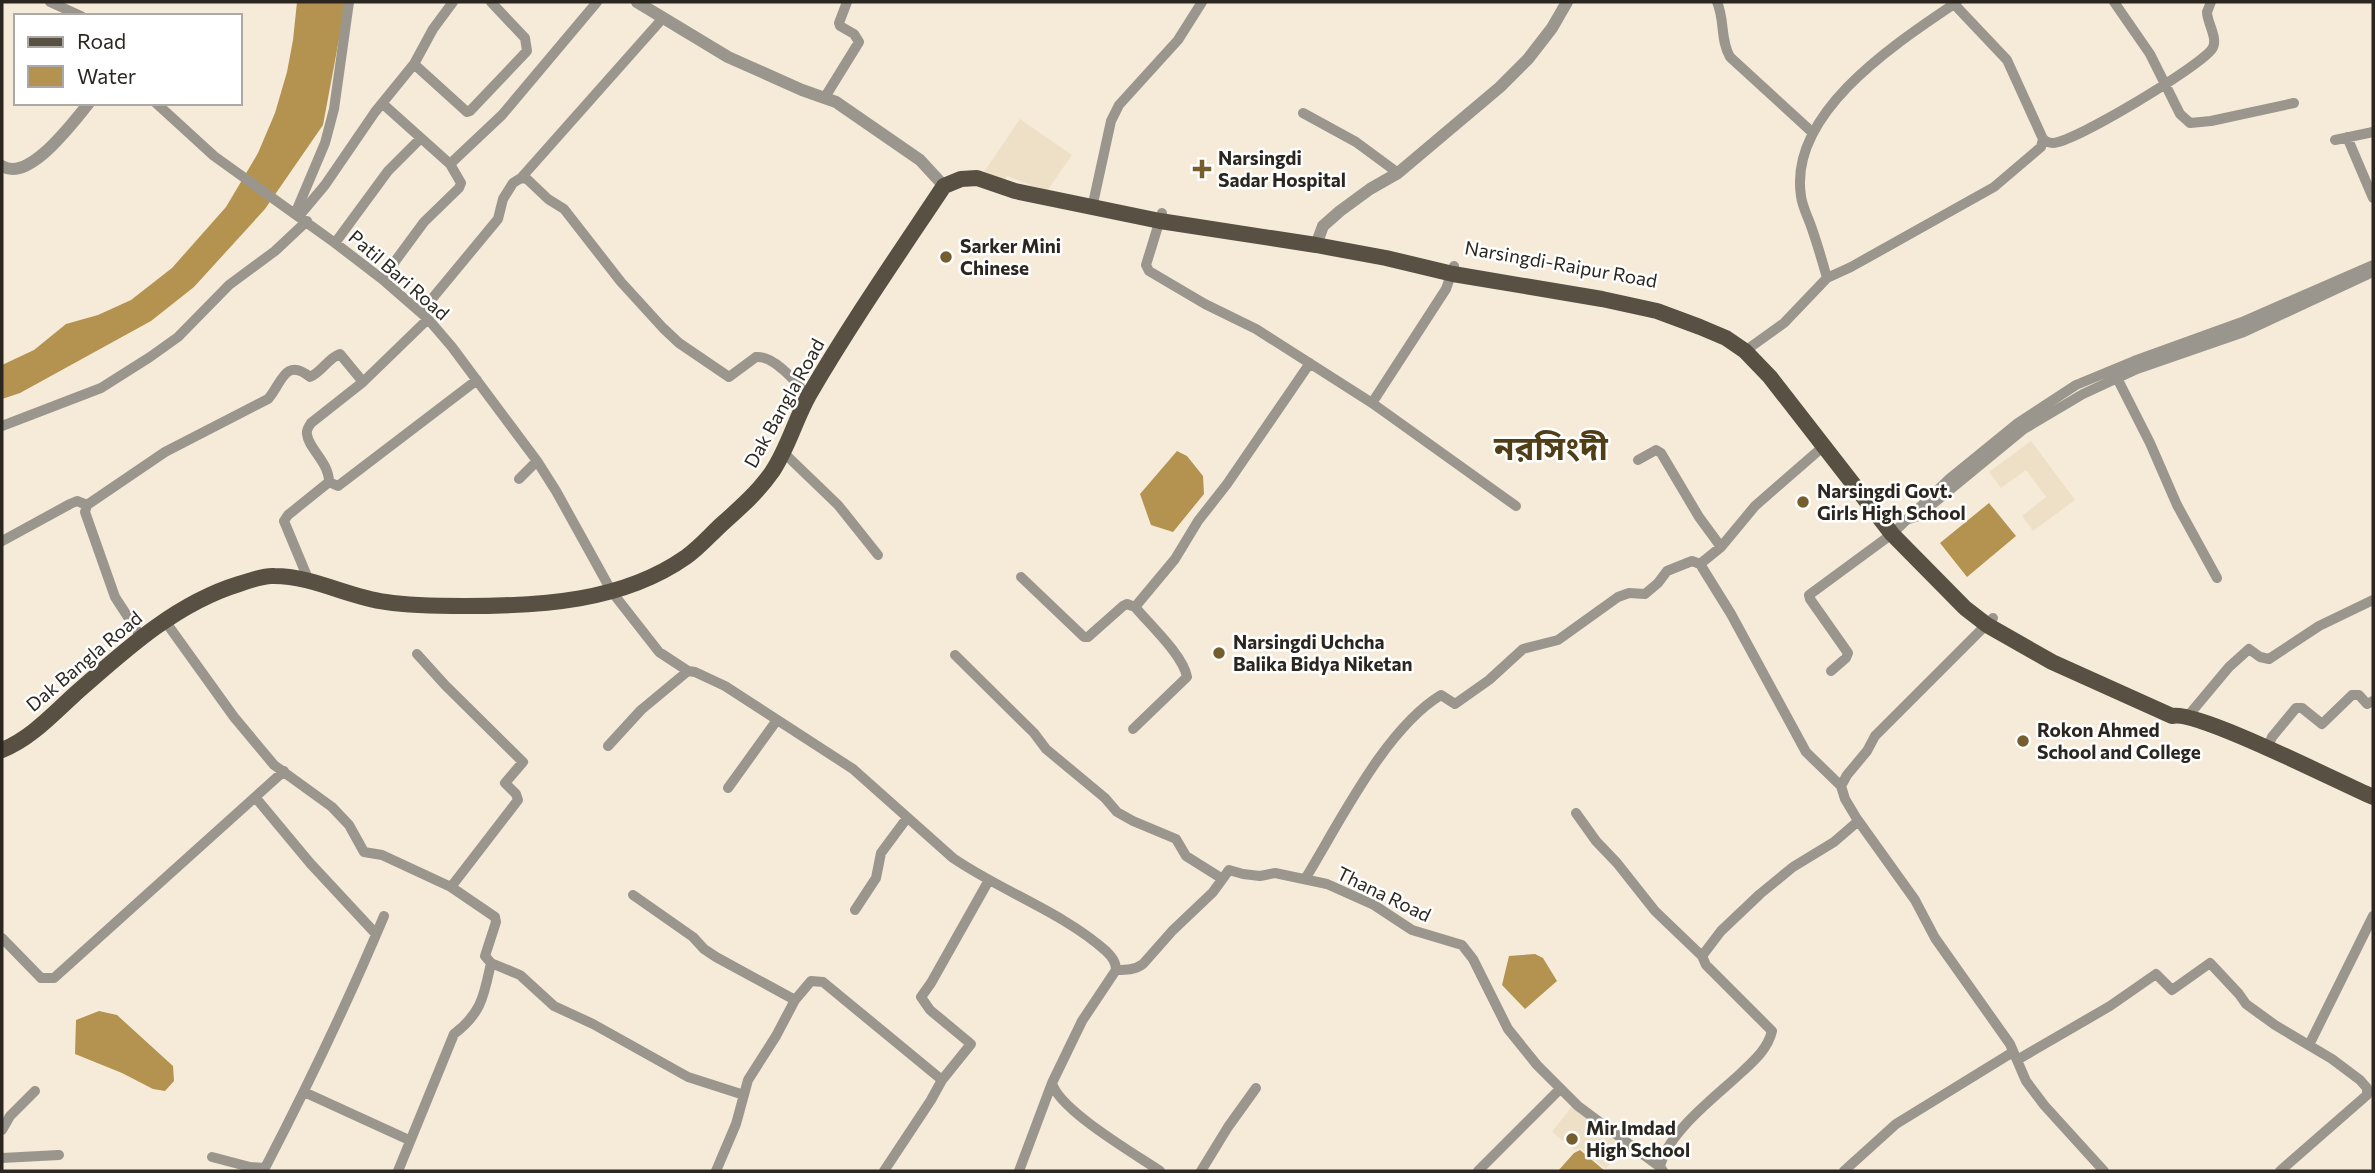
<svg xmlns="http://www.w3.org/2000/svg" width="2375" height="1173" font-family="Commissioner,'Noto Sans Bengali',sans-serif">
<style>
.built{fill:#ede0c7}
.water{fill:#b49350}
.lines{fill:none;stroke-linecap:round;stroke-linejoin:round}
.minor{stroke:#9a968e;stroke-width:10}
.tertiary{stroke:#9a968e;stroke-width:12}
.primary{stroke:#585143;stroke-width:16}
.poi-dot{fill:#755e2e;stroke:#fff;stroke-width:2.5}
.labels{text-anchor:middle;stroke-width:5;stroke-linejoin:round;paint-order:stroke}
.poi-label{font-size:19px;font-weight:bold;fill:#2b2720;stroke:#fff;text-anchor:start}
.street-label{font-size:19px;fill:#2b2720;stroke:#fff}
.town-label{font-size:33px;font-weight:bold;fill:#503e17;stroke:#fff}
</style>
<rect width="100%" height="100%" fill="#f5ebd8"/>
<path class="built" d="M1020 119 1072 155 1047 191 1007 176 1001 184 984 172Z
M2031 441 2075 500 2033 531 2022 516 2046 497 2026 470 2001 488 1989 472Z
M1572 1106 1623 1147 1606 1169 1580 1148 1575 1150 1552 1132Z"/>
<path class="water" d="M297 2H346L323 125 265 209 194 287 151 321 20 393 2 399V365L34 350 66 324 98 315 131 300 172 268 226 207 258 153 275 113 287 72 293 40Z
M1177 451 1187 456 1203 476 1204 494 1173 532 1151 525 1140 494Z
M1989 503 2016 536 1967 577 1940 543Z
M1535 954 1543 958 1557 981 1525 1009 1502 985 1509 956Z
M99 1011 117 1015 173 1066 174 1081 165 1091 153 1089 122 1073 75 1054 76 1020Z
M1580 1150 1605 1171H1558L1574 1153Z"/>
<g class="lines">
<path class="minor" d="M50 2 81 16
M1717 2C1725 20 1720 40 1730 57L1813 133
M2114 2 2150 54 2180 114 2190 123 2211 121 2294 103
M1954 4 2007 60 2043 139
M414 64 467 112 470 111 527 51 525 38 491 2
M825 97 859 42 854 34 840 26 839 23 847 2
M156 103 214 156 335 243 382 279 428 319 452 347 537 461 556 491 612 592 659 652 688 671 695 672 725 686 853 769 953 858C1001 891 1064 913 1106 951 1112 957 1116 962 1116 970L1082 1021 1052 1083C1059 1110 1135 1154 1160 1171
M1303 113 1356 142 1398 173
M2347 137 2373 198
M2335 140 2373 132
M450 164 502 115 597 2
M521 178 663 18
M1092 208 1111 121 1119 105 1178 40 1202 2
M1162 213 1146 265 1149 271 1205 304 1256 329 1372 403 1516 506
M295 214 325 143 334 109 349 2
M299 216 325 185 375 112 414 64 433 29 453 2
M335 243 388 171 420 139
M1827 278 1851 267 1994 187 2041 147 2043 139C2047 142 2048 143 2053 143 2076 141 2198 68 2212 49 2219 39 2207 23 2207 12 2208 10 2210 4 2211 2
M382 279 424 222 459 188 461 183 450 164 383 104
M421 312 498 219 503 199 513 183 521 178 527 179 548 199 564 209 621 282 663 328 679 343 729 377 756 357C774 355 798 384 808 397
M1745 351 1784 323 1827 278C1822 260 1817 243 1811 226 1808 217 1802 206 1801 196 1788 112 1898 42 1957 2
M2117 378 2150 443 2177 505 2217 578
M1372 403 1446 289 1454 266
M2 426 101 388 150 357 178 337 229 285 275 251 307 221
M784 453 838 505 878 555
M1638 460 1656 450 1661 453 1699 517 1721 547
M519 479 537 461
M329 482 338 486 477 380
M1909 519 1918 516 2024 429 2083 394 2137 369 2244 332 2373 272
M2 541 70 504 77 501 87 505
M1700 564 1721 547 1755 506 1825 445
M1021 577 1084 637H1088L1123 606 1127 604 1135 607
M309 581 284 521 288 515 329 482C329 462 308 448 307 434 306 430 309 426 311 423L363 382 428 319
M165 621 234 717 274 765 332 807 349 825 364 852 382 855 451 887 495 917 496 922 485 956 491 963
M141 637 115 597 85 512 87 505 165 452 268 399C281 385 285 356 310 377 322 372 328 358 340 354L363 382
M417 654 445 685 523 762 505 783 516 794 518 800 451 887
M955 655 1034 733 1046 749 1105 798 1117 812 1133 821 1176 839 1186 856 1221 878
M1831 671 1846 658 1848 653 1810 599 1809 595 1892 534 1948 480 2018 423 2076 385 2134 361 2242 322 2373 265
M2188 716 2229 667 2249 649 2260 657 2269 659 2319 626 2373 600
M1133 729 1187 677C1183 655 1150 625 1135 607L1175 559 1198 521 1227 484 1310 363
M608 746 641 710 688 671
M2267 749 2272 737 2296 708H2302L2322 724 2352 695H2359L2367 704 2373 701
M1841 786 1847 775 1867 751 1875 736 1993 618
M728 788 777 720
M255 797 310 863 376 934
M1576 813 1596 841 1617 863 1655 911 1702 956 1706 965 1772 1031C1768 1048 1755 1060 1743 1071 1718 1095 1667 1132 1660 1167L1663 1171
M1305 879C1340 822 1385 729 1441 695L1455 704 1489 680 1523 649 1558 640 1618 597 1629 593 1645 594 1658 583 1667 571 1692 561 1700 564 1731 614 1806 752 1841 786 1845 799 1857 819 1915 900 1935 938 2010 1044 2026 1081 2044 1105 2104 1171
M633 895 693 937 704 949 716 957 795 1000
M855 910 876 878 881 853 907 818
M2 938 41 978H54L284 771
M1702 956 1721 931 1760 894 1793 867 1834 842 1856 823 1857 819
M1116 970C1126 970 1135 970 1143 964L1173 930 1213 892 1229 870 1243 874 1260 876 1275 873 1327 884 1374 905 1412 930 1462 945 1473 959 1508 1029 1537 1065 1578 1106 1660 1167
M2309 1045 2373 916
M2017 1060 2110 1006 2156 974 2172 990 2210 963 2239 994 2246 1004 2275 1025 2332 1059 2360 1080 2367 1088V1095L2280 1171
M304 1092 409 1140
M2 1130 10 1116 35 1091
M212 1157 250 1167 265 1168C308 1085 348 1002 384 916
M2 1158 59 1155
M398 1171 454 1034C482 1013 484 995 491 963L520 975 554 1006 593 1024 688 1077 744 1095
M716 1171 736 1124 748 1080 776 1036 795 1000 811 981 823 982 942 1080
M884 1171 931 1100 942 1080 971 1044 930 1010 921 997 931 983 989 880
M1019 1171 1052 1083
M1201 1171 1228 1127 1256 1088
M1478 1171 1559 1090
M1844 1171 1896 1124 2013 1052"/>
<path class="tertiary" d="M637 2 728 57 802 90 836 102 920 160 944 186
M2 166C29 183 73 122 89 103
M1316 245 1323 226 1340 211 1370 189 1398 173 1500 87 1528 59 1552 28 1567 2"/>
<path class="primary" d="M2 750C30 739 52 715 74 695 123 652 174 604 239 584 249 581 263 575 274 576 313 576 348 597 386 602 412 606 439 606 465 606 540 606 622 602 686 557 699 548 710 535 722 524 740 508 758 492 772 472 788 448 795 420 809 395 851 323 898 255 944 186L961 179 977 178 1015 191 1160 221 1316 245 1386 258 1453 274 1602 299 1657 311 1700 327 1726 338 1745 351 1770 377 1892 534 1965 608 1987 625 2052 662 2172 716C2196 709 2340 783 2373 797"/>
</g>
<g class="poi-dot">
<path d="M1198.5 158.5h7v7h7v7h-7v7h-7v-7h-7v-7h7z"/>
<circle cx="946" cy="257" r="7"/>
<circle cx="1803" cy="502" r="7"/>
<circle cx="1219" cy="653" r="7"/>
<circle cx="2023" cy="741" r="7"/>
<circle cx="1572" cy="1139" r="7"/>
</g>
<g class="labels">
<g class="poi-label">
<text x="1218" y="165">Narsingdi<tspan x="1218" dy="22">Sadar Hospital</tspan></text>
<text x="960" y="253">Sarker Mini<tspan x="960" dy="22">Chinese</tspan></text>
<text x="1817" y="498">Narsingdi Govt.<tspan x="1817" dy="22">Girls High School</tspan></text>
<text x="1233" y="649">Narsingdi Uchcha<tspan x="1233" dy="22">Balika Bidya Niketan</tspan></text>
<text x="2037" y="737">Rokon Ahmed<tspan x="2037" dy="22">School and College</tspan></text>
<text x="1586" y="1135">Mir Imdad<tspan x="1586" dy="22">High School</tspan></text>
</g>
<g class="street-label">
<text transform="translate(1561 264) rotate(10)" y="7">Narsingdi-Raipur Road</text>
<text transform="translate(399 275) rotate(41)" y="7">Patil Bari Road</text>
<text transform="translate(784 403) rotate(-61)" y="7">Dak Bangla Road</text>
<text transform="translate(84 661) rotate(-40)" y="7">Dak Bangla Road</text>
<text transform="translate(1384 894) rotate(26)" y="7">Thana Road</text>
</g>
<g class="town-label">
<text x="1551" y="460">নরসিংদী</text>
</g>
</g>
<rect width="2375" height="1173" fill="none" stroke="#2b2720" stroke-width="7"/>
<rect x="14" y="14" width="228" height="91" fill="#ffffff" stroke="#aaa9a6" stroke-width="2"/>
<rect x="28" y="37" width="35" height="10" fill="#585143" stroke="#aaa9a6" stroke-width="2"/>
<text x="77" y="49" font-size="21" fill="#2b2720">Road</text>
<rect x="28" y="66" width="35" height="21" fill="#b49350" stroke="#aaa9a6" stroke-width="2"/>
<text x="77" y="84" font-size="21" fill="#2b2720">Water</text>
</svg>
